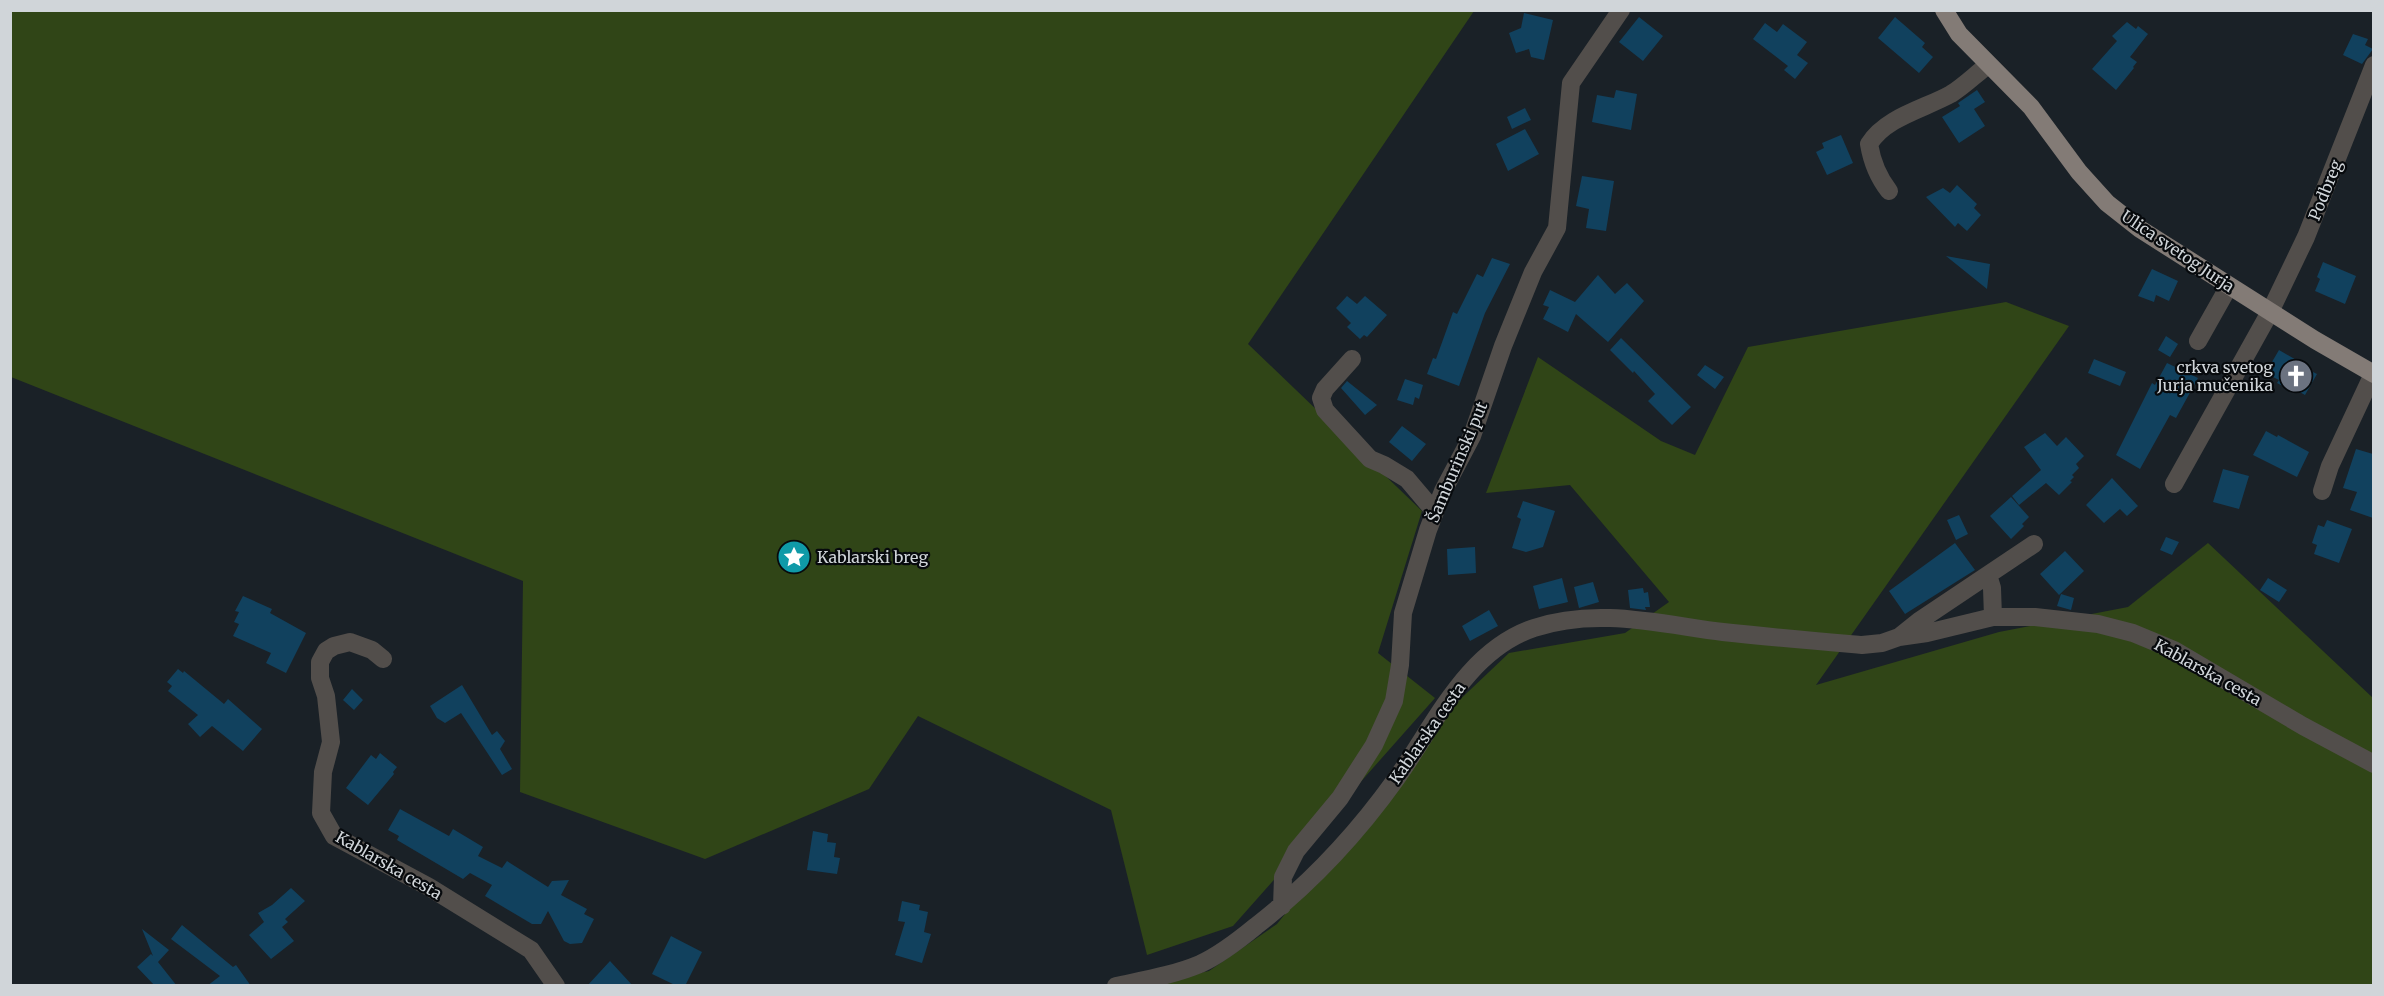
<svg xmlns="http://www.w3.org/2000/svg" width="2384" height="996" font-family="Merriweather,serif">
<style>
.green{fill:#304517}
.building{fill:#11415e}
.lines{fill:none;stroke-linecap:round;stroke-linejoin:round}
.minor{stroke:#524e4b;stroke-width:18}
.major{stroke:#837b76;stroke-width:18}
.labels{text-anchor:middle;stroke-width:4.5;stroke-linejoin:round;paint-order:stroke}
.street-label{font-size:16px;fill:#d0d5d9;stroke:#070a0d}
.poi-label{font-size:16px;fill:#d0d5d9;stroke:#070a0d;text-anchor:end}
</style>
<rect width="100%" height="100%" fill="#1a2127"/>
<path class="green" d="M10 11H1474L1248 344 1422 511 1378 653 1435 698 1233 926 1147 955 1111 810 918 716 869 789 705 859 520 792 523 581 11 377Z
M2006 302 2069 326 1816 685 1999 632 2128 607 2208 543 2373 698V985L1140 986 1209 971 1277 924 1450 709 1509 653 1625 633 1669 602 1570 485 1486 493 1538 357 1661 441 1695 455 1748 347Z"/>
<path class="building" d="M1524 13 1553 20 1544 60 1531 57 1529 49 1516 53 1509 33 1521 28Z
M1639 17 1663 36 1643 61 1619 42Z
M1895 17 1925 43 1922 47 1933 57 1919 73 1878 38Z
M2127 22 2136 29 2138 26 2148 34 2130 57 2137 62 2133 67 2134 68 2116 90 2092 69 2117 41 2112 36Z
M1765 23 1777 32 1783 24 1807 42 1797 55 1808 63 1795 79 1784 70 1788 66 1753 39Z
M2353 34 2368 39 2365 45 2373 49 2362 64 2343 55Z
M1616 90 1637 94 1631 130 1592 122 1597 95 1614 98Z
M1977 90 1985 102 1974 109 1985 126 1959 143 1942 117 1960 106 1958 103Z
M1525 108 1531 120 1512 129 1507 117Z
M1525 129 1539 154 1508 171 1496 144Z
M1841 135 1853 163 1827 175 1816 152 1824 148 1822 143Z
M1582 176 1614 181 1606 231 1586 228 1589 209 1576 206Z
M1957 185 1977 204 1974 208 1981 215 1967 231 1958 223 1955 227 1926 197 1943 188 1950 193Z
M1946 256 1990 264 1987 289Z
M1492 258 1510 264 1485 313 1459 386 1427 374 1433 358 1436 359 1453 312 1457 314 1477 274 1483 277Z
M2323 262 2356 276 2345 304 2315 291 2320 279 2317 277Z
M2152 269 2178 281 2169 301 2156 295 2154 302 2138 296Z
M1598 275 1615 294 1627 283 1644 301 1608 342 1576 314 1568 332 1543 319 1549 307 1543 305 1550 290 1575 302Z
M1347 296 1357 304 1365 296 1387 315 1367 337 1364 335 1360 339 1347 327 1351 323 1336 308Z
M2166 336 2178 344 2170 357 2158 350Z
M1621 338 1691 407 1672 425 1648 401 1655 394 1634 371 1633 373 1610 350Z
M2279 350 2310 368 2309 370 2317 374 2305 395 2296 390 2295 393 2277 383 2279 380 2273 377 2269 367Z
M2094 359 2126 372 2120 386 2088 373Z
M2167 363 2198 378 2176 418 2170 415 2140 469 2116 455 2152 383 2155 385Z
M1705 365 1724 377 1715 389 1697 375Z
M1405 379 1423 385 1419 399 1415 397 1413 405 1397 400Z
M1347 381 1377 405 1365 415 1341 388Z
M1402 426 1426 444 1412 461 1389 442Z
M2266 431 2277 437 2278 435 2309 452 2297 477 2253 455Z
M2045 433 2057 446 2066 437 2084 456 2076 464 2079 468 2072 475 2074 477 2070 481 2072 482 2059 495 2046 483 2019 505 2012 496 2041 470 2024 447Z
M2356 449 2373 454V518L2350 510 2357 492 2343 488Z
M2223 469 2249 476 2239 509 2213 502Z
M2112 478 2138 506 2127 516 2120 509 2104 523 2086 505Z
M2011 497 2029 517 2022 524 2024 526 2011 539 1990 516Z
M1523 501 1555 511 1543 547 1526 552 1512 548 1521 519 1517 517Z
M1959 515 1968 534 1956 540 1947 520Z
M2327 520 2352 529 2339 563 2314 554 2317 545 2312 543 2318 525 2324 527Z
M2166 537 2179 542 2172 555 2160 550Z
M1955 543 1975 570 1905 614 1889 591Z
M1475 547 1476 573 1448 575 1447 549Z
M2065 551 2084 571 2059 595 2040 574Z
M1562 578 1568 602 1539 609 1533 586Z
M2268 578 2287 590 2279 602 2260 590Z
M1593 582 1599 602 1579 608 1574 587Z
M1643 588 1644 593 1648 592 1650 607H1645L1646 610 1630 608 1628 590Z
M2061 594 2074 598 2071 610 2057 606Z
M243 596 272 609 270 613 306 633 286 673 266 663 271 653 233 636 239 624 234 622 239 612 235 611Z
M1489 610 1498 626 1470 641 1462 626Z
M178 669 183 673 184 671 224 704 228 699 262 729 243 751 212 726 200 737 188 724 198 715 168 691 172 686 167 682Z
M462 685 492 735 497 731 505 741 500 749 512 769 502 775 461 713 445 723 437 718 430 706Z
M352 689 363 700 354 710 343 700Z
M380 753 397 767 393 772 394 774 368 805 346 788 371 755 376 759Z
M400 809 449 836 453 829 483 847 478 856 502 868 507 861 548 887 552 881 569 880 561 895 587 909 584 914 594 919 582 943 570 944 564 941 548 911 541 924H532L485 896 492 885 470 873 463 879 397 840 399 836 388 830Z
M813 831 828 834 827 842 836 843 834 857 840 858 837 874 807 870Z
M291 888 305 901 285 919 288 922 282 927 294 941 271 959 249 935 264 922 258 913 272 905Z
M902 901 920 905 919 910 928 912 924 932 931 934 922 963 895 955 905 922 898 921Z
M182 925 233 967 236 965 251 986H207L220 976 171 939Z
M142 929 169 950 158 962 177 986H155L137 967 151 954 153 956Z
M671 936 702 952 685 986H677L652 974Z
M610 961 633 986H587Z"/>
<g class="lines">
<path class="minor" d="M1889 191C1878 177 1872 162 1869 144 1886 117 1924 109 1951 94 1964 86 1976 74 1988 65
M2198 341 2229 286
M1352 359 1325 389 1321 398 1325 410 1370 459 1384 465 1407 479 1435 512
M2174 484 2270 312 2306 237 2374 65
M2322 491 2330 466 2373 374
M1988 575 1992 588 1993 617
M1899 637 1919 621 2034 544
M383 659 372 650 350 642 334 646 326 651 320 662V678L326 696 331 742 323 772 321 813 334 836 429 887 531 950 556 986
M1282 906 1283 877 1296 851 1340 798 1374 745 1394 701 1400 665 1403 613 1428 530 1443 491 1472 436 1503 346 1533 272 1557 228 1571 83 1621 10
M1116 986C1144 980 1174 975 1200 964 1220 955 1239 940 1256 926 1310 884 1356 835 1396 779 1435 725 1466 651 1534 628 1596 607 1660 624 1723 632 1769 637 1816 641 1862 645L1882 643 1899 637 1927 633 1993 617H2035L2098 624 2133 633 2174 650 2303 726 2374 764"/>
<path class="major" d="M1944 10 1959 34 2031 107 2079 172 2107 203 2140 229 2315 340 2374 374"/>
</g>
<defs>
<symbol id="church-disc" viewBox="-11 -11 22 22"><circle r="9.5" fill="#6b7280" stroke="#070a0d"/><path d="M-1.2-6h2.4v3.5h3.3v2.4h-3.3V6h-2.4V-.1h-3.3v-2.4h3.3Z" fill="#fff"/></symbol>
<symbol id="sight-disc" viewBox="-11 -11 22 22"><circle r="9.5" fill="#0f9aa8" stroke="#070a0d"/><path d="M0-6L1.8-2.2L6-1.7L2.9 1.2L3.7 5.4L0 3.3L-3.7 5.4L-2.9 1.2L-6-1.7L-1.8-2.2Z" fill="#fff"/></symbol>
</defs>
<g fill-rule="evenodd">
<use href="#church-disc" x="2277" y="357" width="38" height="38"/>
<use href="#sight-disc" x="775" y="538" width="38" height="38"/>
</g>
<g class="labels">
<g class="street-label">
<text transform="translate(2325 190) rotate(-68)" y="6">Podbreg</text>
<text transform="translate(2178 251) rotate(34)" y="6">Ulica svetog Jurja</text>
<text transform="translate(1457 462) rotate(-67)" y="6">Šamburinski put</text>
<text transform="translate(2208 672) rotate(29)" y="6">Kablarska cesta</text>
<text transform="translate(1427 733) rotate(-55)" y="6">Kablarska cesta</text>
<text transform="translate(389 865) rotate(30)" y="6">Kablarska cesta</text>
</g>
<g class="poi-label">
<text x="2273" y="373">crkva svetog<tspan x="2273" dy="18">Jurja mučenika</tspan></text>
<text x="817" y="563" text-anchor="start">Kablarski breg</text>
</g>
</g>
<rect width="2384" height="996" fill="none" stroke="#d0d5d9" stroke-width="24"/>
</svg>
